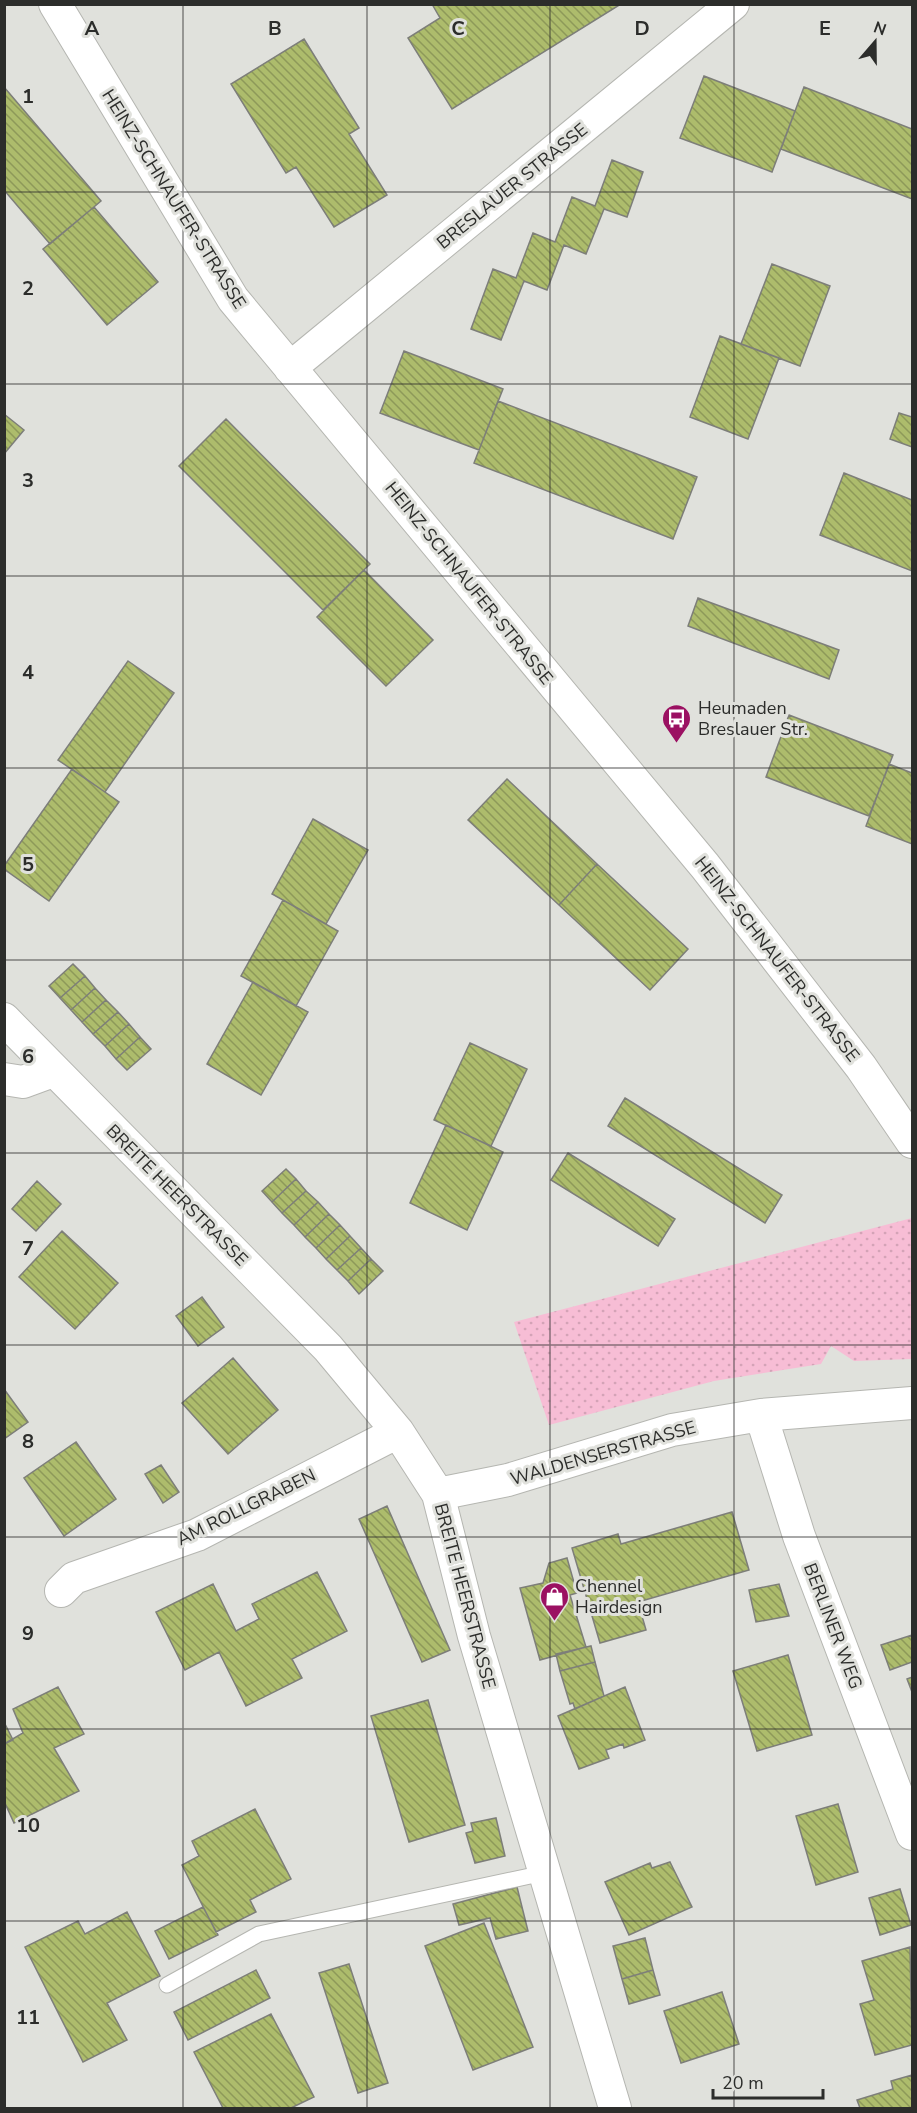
<svg xmlns="http://www.w3.org/2000/svg" width="917" height="2113" font-family="'Nunito Sans',sans-serif">
<style>
.park{fill:url(#park-dots)}
.building{fill:url(#building-back-hatch);stroke:#7d7e79;stroke-width:1.5}
.lines{fill:none;stroke-linecap:round;stroke-linejoin:round}
.service-casing{stroke:#b5b6b1;stroke-width:17}
.minor-casing{stroke:#b5b6b1;stroke-width:34}
.service{stroke:#fff;stroke-width:15}
.minor{stroke:#fff;stroke-width:32}
.grid{fill:none;stroke:#2c2d2b;stroke-width:1.5;stroke-opacity:0.55}
.labels{text-anchor:middle;stroke-width:6;stroke-linejoin:round;paint-order:stroke}
.street-label{font-size:18px;fill:#2c2d2b;stroke:#e0e1dc}
.poi-label{font-size:18px;fill:#2c2d2b;stroke:#e0e1dc;text-anchor:start}
.grid-label{font-size:20px;text-anchor:middle;font-weight:bold;fill:#2c2d2b;stroke:#e0e1dc;stroke-width:6;stroke-linejoin:round;paint-order:stroke}
</style>
<defs>
<pattern id="park-dots" width="8" height="8" patternUnits="userSpaceOnUse" patternTransform="scale(1.5)"><rect width="8" height="8" fill="#f7bdd5"/><path d="M2 2h.1M6 6h.1" fill="none" stroke="#d4a3b7" stroke-width="1.8" stroke-linecap="round"/></pattern>
<pattern id="building-back-hatch" width="6" height="6" patternUnits="userSpaceOnUse" patternTransform="scale(1.5)"><rect width="6" height="6" fill="#adbc6c"/><path d="M-1 5l2 2M0 0l6 6M5-1l2 2" fill="none" stroke="#8d9959"/></pattern>
</defs>
<rect width="100%" height="100%" fill="#e0e1dc"/>
<path class="park" d="M912 1218V1359L854 1361 831 1346 821 1364 714 1381 549 1425 514 1322Z"/>
<path class="building" d="M432 4H621L452 109 408 38 440 18Z
M304 39 359 128 349 134 387 195 334 227 296 167 286 173 231 84Z
M704 76 795 111 772 172 680 138Z
M4 87 101 201 50 244 4 190Z
M804 87 912 129V199L781 149Z
M612 160 643 172 627 217 604 209 586 254 564 245 547 290 524 281 501 340 471 329 493 269 516 278 533 233 555 242 572 197 595 206Z
M94 207 158 282 107 325 43 249Z
M772 264 830 286 800 366 741 344Z
M720 336 779 358 748 439 690 417Z
M404 351 503 389 479 450 380 413Z
M498 401 697 477 673 539 474 463Z
M899 413 912 417V447L890 439Z
M4 414 24 430 4 454Z
M226 419 370 564 323 610 179 466Z
M844 473 912 500V571L820 535Z
M364 570 433 640 386 686 317 617Z
M698 598 839 650 829 679 688 626Z
M128 661 174 693 105 792 58 760Z
M789 715 893 755 869 816 766 777Z
M889 764 912 773V844L866 826Z
M72 769 119 802 49 901 4 869V866Z
M507 779 597 864 559 905 468 820Z
M313 819 368 850 326 924 272 894Z
M597 864 688 949 650 990 559 905Z
M283 900 338 931 296 1006 241 976Z
M73 964 85 976 60 998 49 986Z
M85 976 95 988 71 1010 60 998Z
M253 982 308 1012 261 1095 207 1064Z
M95 988 106 1000 82 1022 71 1010Z
M106 1000 118 1012 93 1034 82 1022Z
M118 1012 129 1024 105 1046 93 1034Z
M129 1024 140 1037 116 1059 105 1046Z
M140 1037 151 1049 127 1070 116 1059Z
M470 1043 527 1069 491 1146 434 1120Z
M625 1098 782 1195 765 1223 608 1126Z
M446 1125 503 1152 467 1230 410 1203Z
M568 1153 675 1219 658 1246 551 1180Z
M286 1169 296 1179 272 1202 262 1191Z
M296 1179 306 1191 282 1213 272 1202Z
M37 1181 61 1204 36 1231 12 1209Z
M306 1191 318 1202 294 1225 282 1213Z
M318 1202 329 1214 305 1237 294 1225Z
M329 1214 340 1225 316 1248 305 1237Z
M340 1225 350 1236 326 1259 316 1248Z
M62 1231 118 1283 75 1329 19 1277Z
M350 1236 361 1248 337 1270 326 1259Z
M361 1248 371 1259 348 1281 337 1270Z
M371 1259 383 1271 359 1294 348 1281Z
M202 1297 224 1327 198 1346 176 1316Z
M233 1358 278 1410 228 1454 182 1403Z
M4 1389 28 1422 4 1439Z
M76 1442 116 1499 64 1536 24 1478Z
M161 1465 179 1492 163 1503 145 1474Z
M387 1506 450 1650 422 1662 359 1519Z
M732 1512 749 1570 638 1602 646 1630 600 1643 572 1548 618 1534 621 1544Z
M567 1558 577 1593 570 1595 586 1647 540 1660 520 1588 543 1583 549 1563Z
M317 1572 347 1631 292 1659 302 1678 246 1706 219 1652 185 1670 156 1612 213 1584 236 1631 259 1619 252 1604Z
M779 1584 789 1616 756 1622 749 1590Z
M912 1635V1662L890 1670 881 1645Z
M591 1646 595 1662 560 1671 556 1654Z
M788 1655 812 1735 757 1751 733 1671Z
M595 1662 604 1696 575 1709 573 1703 570 1704 560 1671Z
M912 1677V1692L907 1679Z
M58 1687 84 1734 54 1748 79 1791 14 1823 4 1801V1744L23 1733 13 1709Z
M625 1687 645 1740 624 1748 623 1744 606 1750 609 1758 579 1769 558 1716Z
M428 1700 465 1825 409 1842 371 1716Z
M4 1722 13 1740 4 1744Z
M838 1804 858 1872 816 1885 796 1816Z
M255 1809 291 1879 250 1900 256 1912 216 1932 182 1865 199 1856 192 1841Z
M496 1818 505 1856 475 1863 466 1833 473 1831 471 1823Z
M670 1862 692 1907 629 1935 605 1882 650 1863 652 1868Z
M517 1887 528 1931 496 1939 490 1918 459 1925 453 1904Z
M900 1889 911 1925 880 1935 869 1898Z
M203 1907 218 1935 169 1959 155 1931Z
M127 1912 160 1976 107 2003 127 2040 83 2062 25 1947 78 1921 85 1934Z
M484 1923 533 2047 473 2070 425 1946Z
M645 1938 653 1970 622 1979 613 1946Z
M910 1947 912 2045 875 2055 860 2004 874 2000 862 1961Z
M349 1964 388 2083 358 2093 319 1973Z
M256 1970 270 1998 188 2040 174 2012Z
M653 1970 660 1995 629 2004 622 1979Z
M722 1992 739 2044 681 2063 664 2011Z
M271 2014 314 2097 291 2108H223L194 2052Z
M912 2075V2108H860L857 2100 893 2089 891 2081Z"/>
<g class="lines">
<defs>
<path id="service" d="M167 1985 259 1934 544 1873"/>
<path id="minor" d="M55 4 233 299 705 866 861 1067 912 1142
M290 368 733 4
M4 1019 328 1348 398 1432 438 1494 474 1636 615 2108
M4 1079 23 1082 53 1071
M761 1415 799 1536 912 1834
M438 1494 508 1480 672 1430 761 1415 912 1403
M61 1591 74 1578 197 1535 398 1432"/>
</defs>
<use href="#service" class="service-casing"/>
<use href="#minor" class="minor-casing"/>
<use href="#service" class="service"/>
<use href="#minor" class="minor"/>
</g>
<path class="grid" d="M183 4V2108M367 4V2108M550 4V2108M734 4V2108M4 192H912M4 384H912M4 576H912M4 768H912M4 960H912M4 1153H912M4 1345H912M4 1537H912M4 1729H912M4 1921H912"/>
<defs>
<symbol id="bus-pin" viewBox="-11 -11 22 30"><path d="M0 17L-7.5 6A9.5 9.5 0 1 1 7.5 6Z" fill="#9b1162" stroke="#e0e1dc"/><path d="M-5-6H5V4H4V6H2V4H-2V6H-4V4H-5ZM-3.5-4V0h7V-4ZM-3.5 1.2v1.5H-2V1.2ZM2 1.2v1.5H3.5V1.2Z" fill="#fff"/></symbol>
<symbol id="shop-pin" viewBox="-11 -11 22 30"><path d="M0 17L-7.5 6A9.5 9.5 0 1 1 7.5 6Z" fill="#9b1162" stroke="#e0e1dc"/><path d="M-5-2.5h2.3a2.7 3.5 0 0 1 5.4 0H5L5.5 6h-11ZM-1.5-2.5h3a1.5 2.3 0 0 0-3 0Z" fill="#fff"/></symbol>
</defs>
<g fill-rule="evenodd">
<use href="#bus-pin" x="660" y="702" width="33" height="45"/>
<use href="#shop-pin" x="538" y="1580" width="33" height="45"/>
</g>
<g class="labels">
<g class="street-label">
<text transform="translate(512 186) rotate(-39)" y="6">BRESLAUER STRASSE</text>
<text transform="translate(174 199) rotate(58)" y="6">HEINZ-SCHNAUFER-STRASSE</text>
<text transform="translate(469 583) rotate(51)" y="6">HEINZ-SCHNAUFER-STRASSE</text>
<text transform="translate(777 959) rotate(52)" y="6">HEINZ-SCHNAUFER-STRASSE</text>
<text transform="translate(177 1195) rotate(45)" y="6">BREITE HEERSTRASSE</text>
<text transform="translate(603 1453) rotate(-16)" y="6">WALDENSERSTRASSE</text>
<text transform="translate(246 1507) rotate(-26)" y="6">AM ROLLGRABEN</text>
<text transform="translate(465 1596) rotate(75)" y="6">BREITE HEERSTRASSE</text>
<text transform="translate(833 1626) rotate(69)" y="6">BERLINER WEG</text>
</g>
<g class="poi-label">
<text x="698" y="714">Heumaden<tspan x="698" dy="21">Breslauer Str.</tspan></text>
<text x="575" y="1592">Chennel<tspan x="575" dy="21">Hairdesign</tspan></text>
</g>
</g>
<g class="grid-label">
<text x="92" y="35">A</text>
<text x="275" y="35">B</text>
<text x="458" y="35">C</text>
<text x="642" y="35">D</text>
<text x="825" y="35">E</text>
<text x="28" y="103">1</text>
<text x="28" y="295">2</text>
<text x="28" y="487">3</text>
<text x="28" y="679">4</text>
<text x="28" y="871">5</text>
<text x="28" y="1063">6</text>
<text x="28" y="1255">7</text>
<text x="28" y="1448">8</text>
<text x="28" y="1640">9</text>
<text x="28" y="1832">10</text>
<text x="28" y="2024">11</text>
</g>
<rect width="917" height="2113" fill="none" stroke="#2c2d2b" stroke-width="12"/>
<g transform="translate(875 42) rotate(20)" stroke="#e0e1dc" stroke-width="4.5" paint-order="stroke">
<path d="M0-4.5L10 22L0 15L-10 22Z" fill="#2c2d2b"/>
<text y="-9" font-size="16" font-weight="bold" text-anchor="middle" fill="#2c2d2b">N</text>
</g>
<path d="M713 2089v9h110v-9" fill="none" stroke="#2c2d2b" stroke-width="3"/>
<text x="722" y="2089" font-size="18" fill="#2c2d2b" stroke="#e0e1dc" stroke-width="4.5" paint-order="stroke">20 m</text>
</svg>
